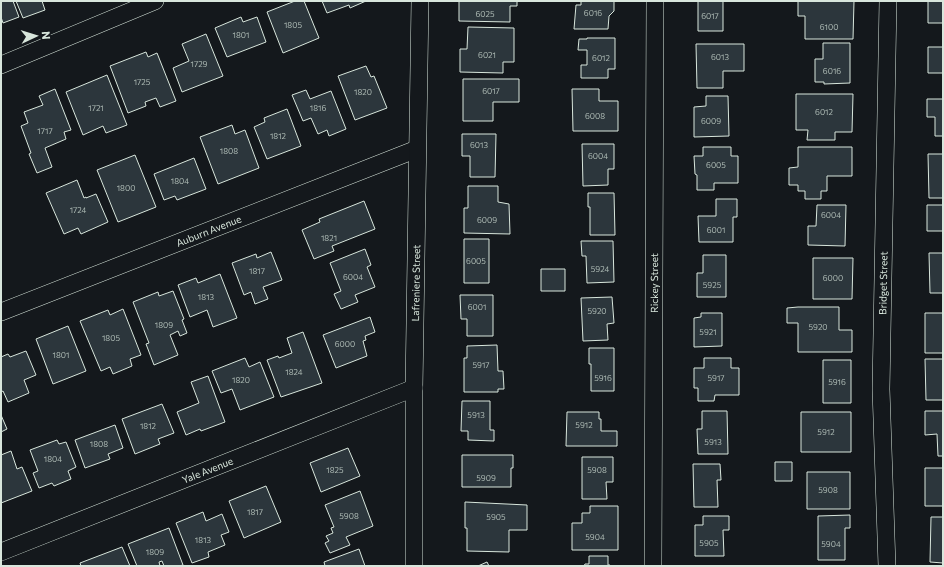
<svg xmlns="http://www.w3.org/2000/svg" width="944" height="567" font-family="Commissioner,sans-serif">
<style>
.building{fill:#2c363c;stroke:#d8e6dc}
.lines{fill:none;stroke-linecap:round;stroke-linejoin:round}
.street-casing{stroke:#d8e6dc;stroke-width:18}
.street{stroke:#14181c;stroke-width:17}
.labels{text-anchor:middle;stroke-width:3;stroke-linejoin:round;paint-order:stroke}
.number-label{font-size:8px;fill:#adbab4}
.street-label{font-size:10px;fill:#d8e6dc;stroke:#14181c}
</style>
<rect width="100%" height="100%" fill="#14181c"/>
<path class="building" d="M1 1H13L19 17 3 23 1 17Z
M16 1H42L45 10 23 18Z
M295 1H304L319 38 283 53 267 12Z
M322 1H366L350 8 349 5 327 13Z
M459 1H517V6H510V22L459 21Z
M581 1H614V11L609 16 608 29H574L576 5H581Z
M698 1H723V31H698Z
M798 1H854L853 39H805V16H798Z
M928 1H943V23H928Z
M241 17 243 22 257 17 266 42 227 57 215 28Z
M468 27 514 28V62H503V73L460 72V49H467Z
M206 34 223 76 182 92 173 68 189 61 182 44Z
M587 38H615V69H608V78H581V65H587V50H578L579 39H587Z
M823 43H850V83L824 84V82H815V59H823Z
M696 44H744V71H723V88H697Z
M928 47H943V73H928Z
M146 52 148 57 157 53 176 101 160 107 156 98 145 102 146 106 128 113 110 66Z
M366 66 371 77 374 76 387 108 355 120 338 76Z
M107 75 127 125 106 133 103 126 83 135 66 92Z
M463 79H519V102H493V121H463Z
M55 89 71 130 64 132 66 139 45 148 52 167 37 173 29 154 31 153 21 126 28 123 24 112 43 105 39 96Z
M572 89H599V101H618V131H573Z
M306 90 310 99 331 91 346 129 329 136 327 130 318 134 311 118 303 121 292 95Z
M796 94H853L852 132H835V140H807L808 130H796Z
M706 96H728L729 136 694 137V107L706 106Z
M927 99H943V136H935V117H927Z
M287 109 301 146 267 159 254 127 265 122 264 118Z
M232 125 235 134 245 130 259 168 218 184 200 137Z
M462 134H496L495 177H470V156H462Z
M582 144H614V169H608V185L583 186Z
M703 147H731V156H738V183H714V190H697V175L695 174 694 156H703Z
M798 147H852V176H827V191H821V199H805V191H798V185H789V168L798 167Z
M928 154H943V198H929Z
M135 155 156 207 118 222 97 170Z
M194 158 206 189 177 200 175 196 164 200 154 174Z
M77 180 84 198 86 197V198L96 194 108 222 81 234 78 228 64 234 46 193Z
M468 186H498V202L509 204 510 234 464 233V208H468Z
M588 193H614L615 235H590V207H588Z
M716 199H737V217H733V242H699L698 216H716Z
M364 201 375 229 332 246 334 251 314 259 302 230 320 222 319 219Z
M817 205H846L845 246 808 245V226H816Z
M927 205H943V231H927Z
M464 239H489V283H464Z
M581 241H613L614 282 587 283 586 256H582Z
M365 249 371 265 367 267 375 287 355 295 358 302 341 309 334 294 341 291 330 263Z
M271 252 282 280 263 287 268 299 255 304 251 292 244 295 232 263 256 254 257 258Z
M929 253H943V293H930Z
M703 255H726V297H697V273H703Z
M813 258H853L852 299H813Z
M541 269H565V291H541Z
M220 274 237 318 213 327 207 310 190 317 178 285 196 278 198 283Z
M173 291 184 319 182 320 187 333 180 336 178 331 170 335 178 355 154 365 146 344 149 343 133 302 158 292 159 296Z
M460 295H493V336H467V319H461Z
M612 297 614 323 607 324 608 340 583 341 581 298Z
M798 307H839V330H852V352H798V323H787V308Z
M123 309 141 355 130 359 132 366 113 374 110 367 101 371 80 321 108 310 110 315Z
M701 313H722V346L694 347V318L701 317Z
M925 313H943V353H925Z
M370 317 375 332 365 336 366 340 363 341 367 356 336 368 323 335Z
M68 326 86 371 53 384 36 339Z
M303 332 322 383 281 397 267 360 278 356 279 358 292 353 287 338Z
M497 345 498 371H503L504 389H498V392H464V358H467V346Z
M589 348H614V391H591V364H589Z
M26 351 36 375 24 380 29 393 8 402 3 391 1 392V357L8 354 10 357Z
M245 358 249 367 260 362 274 397 240 410 232 389 221 393 212 371Z
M704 358H731V368H739V395H715L714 401H698V388H694V368H704Z
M925 359H943V400H926Z
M823 360H851V403H823Z
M208 376 225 422 201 431 200 429 186 435 177 412 199 403 191 382Z
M462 401H490V430H494V441L468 440V431H461Z
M162 404 174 433 158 439 160 444 135 454 122 419Z
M702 411H727L728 454H698L697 429H702Z
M925 411H943V456H938L937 434 925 435Z
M567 412H599V419H601V431H617V446H566Z
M801 412H851V452H801Z
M1 415 7 429 1 432Z
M115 425 123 448 108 454 110 459 85 468 75 440Z
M57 440 59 444 66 442 76 467 68 471 71 479 54 486 52 483 39 488 33 473 38 471 30 450Z
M348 448 360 476 321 492 310 463Z
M11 451 17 469 22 467 32 491 1 503V455Z
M462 455H513V468H511V487H462Z
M582 457H613V482H606L607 499H582Z
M775 462H792V481H775Z
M693 464H720L721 480H717L718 507H694Z
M925 468H943V506H925Z
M807 472H850V509H807Z
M266 486 281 522 244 538 229 501Z
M360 491 373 526 346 537 350 545 330 553 325 543 329 541 326 536 333 533 331 528 334 527 325 505Z
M465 502 527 505V530H509V552L467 551V528H465Z
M590 506H618V550H572V523H582V513H590Z
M203 512 206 521 222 514 229 532 221 535 225 545 208 552 209 557 192 563 176 523Z
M850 515V528H845V560H818V516Z
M703 516H729V530H723L724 556H695V525H703Z
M931 517H943V563L930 562Z
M169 528 183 565 179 566H164L162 561 159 562 160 566H137L128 544Z
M122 547 130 566H81L80 563Z
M359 549 365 566H325L324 562Z
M589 556H608V565H610V566H584L585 564H589Z
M487 562 489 566H478Z"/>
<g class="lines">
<defs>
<g id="street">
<path d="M1 65 155 1"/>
<path id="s1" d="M1 312 417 149"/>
<path id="s2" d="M1 552 414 388"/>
<path id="s3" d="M414 566V388L420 1"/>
<path id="s4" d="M653 566 655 1"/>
<path id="s5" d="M887 566 881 389 888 1"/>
</g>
</defs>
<use href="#street" class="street-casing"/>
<use href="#street" class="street"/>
</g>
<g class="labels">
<g class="number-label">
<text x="593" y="16">6016</text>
<text x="485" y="17">6025</text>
<text x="710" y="19">6017</text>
<text x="293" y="28">1805</text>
<text x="829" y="30">6100</text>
<text x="241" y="38">1801</text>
<text x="487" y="58">6021</text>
<text x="720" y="60">6013</text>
<text x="601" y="61">6012</text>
<text x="199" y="67">1729</text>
<text x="832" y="74">6016</text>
<text x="142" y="85">1725</text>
<text x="491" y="94">6017</text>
<text x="363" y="95">1820</text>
<text x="96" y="111">1721</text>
<text x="318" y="111">1816</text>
<text x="824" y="115">6012</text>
<text x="595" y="119">6008</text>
<text x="711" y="124">6009</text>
<text x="45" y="134">1717</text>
<text x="278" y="139">1812</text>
<text x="479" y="148">6013</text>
<text x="229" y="154">1808</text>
<text x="598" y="159">6004</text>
<text x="716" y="168">6005</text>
<text x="180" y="184">1804</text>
<text x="126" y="191">1800</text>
<text x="78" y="213">1724</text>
<text x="831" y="218">6004</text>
<text x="487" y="223">6009</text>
<text x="716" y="233">6001</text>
<text x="329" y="241">1821</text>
<text x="476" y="264">6005</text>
<text x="600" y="272">5924</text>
<text x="257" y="274">1817</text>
<text x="353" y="280">6004</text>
<text x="833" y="281">6000</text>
<text x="712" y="288">5925</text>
<text x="206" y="300">1813</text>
<text x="477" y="310">6001</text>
<text x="597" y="314">5920</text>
<text x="164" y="328">1809</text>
<text x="818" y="330">5920</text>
<text x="708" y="335">5921</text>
<text x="111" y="341">1805</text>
<text x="345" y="347">6000</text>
<text x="61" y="358">1801</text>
<text x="481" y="368">5917</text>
<text x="294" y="375">1824</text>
<text x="603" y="381">5916</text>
<text x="716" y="381">5917</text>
<text x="241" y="383">1820</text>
<text x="837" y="385">5916</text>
<text x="476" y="418">5913</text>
<text x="584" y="428">5912</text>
<text x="148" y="429">1812</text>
<text x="826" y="435">5912</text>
<text x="713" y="445">5913</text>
<text x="99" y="447">1808</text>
<text x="53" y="462">1804</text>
<text x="335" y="473">1825</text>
<text x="597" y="473">5908</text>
<text x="486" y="481">5909</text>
<text x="828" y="493">5908</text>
<text x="255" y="515">1817</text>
<text x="349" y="519">5908</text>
<text x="496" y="520">5905</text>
<text x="595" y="540">5904</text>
<text x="203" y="543">1813</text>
<text x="709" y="546">5905</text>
<text x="831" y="547">5904</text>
<text x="155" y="555">1809</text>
</g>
<g class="street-label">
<text dy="4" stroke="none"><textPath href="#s1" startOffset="223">Auburn Avenue</textPath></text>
<text dy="4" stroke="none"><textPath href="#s3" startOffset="283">Lafreniere Street</textPath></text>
<text dy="4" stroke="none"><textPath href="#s4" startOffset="283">Rickey Street</textPath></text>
<text dy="4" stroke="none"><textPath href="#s5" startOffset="283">Bridget Street</textPath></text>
<text dy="4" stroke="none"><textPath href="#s2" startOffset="222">Yale Avenue</textPath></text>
</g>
</g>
<rect width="944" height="567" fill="none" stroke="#d8e6dc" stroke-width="4"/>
<g transform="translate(36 36) rotate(86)" stroke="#14181c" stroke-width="3" paint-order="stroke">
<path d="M0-3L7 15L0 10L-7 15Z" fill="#d8e6dc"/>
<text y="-6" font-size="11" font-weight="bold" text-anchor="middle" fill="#d8e6dc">N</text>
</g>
</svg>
